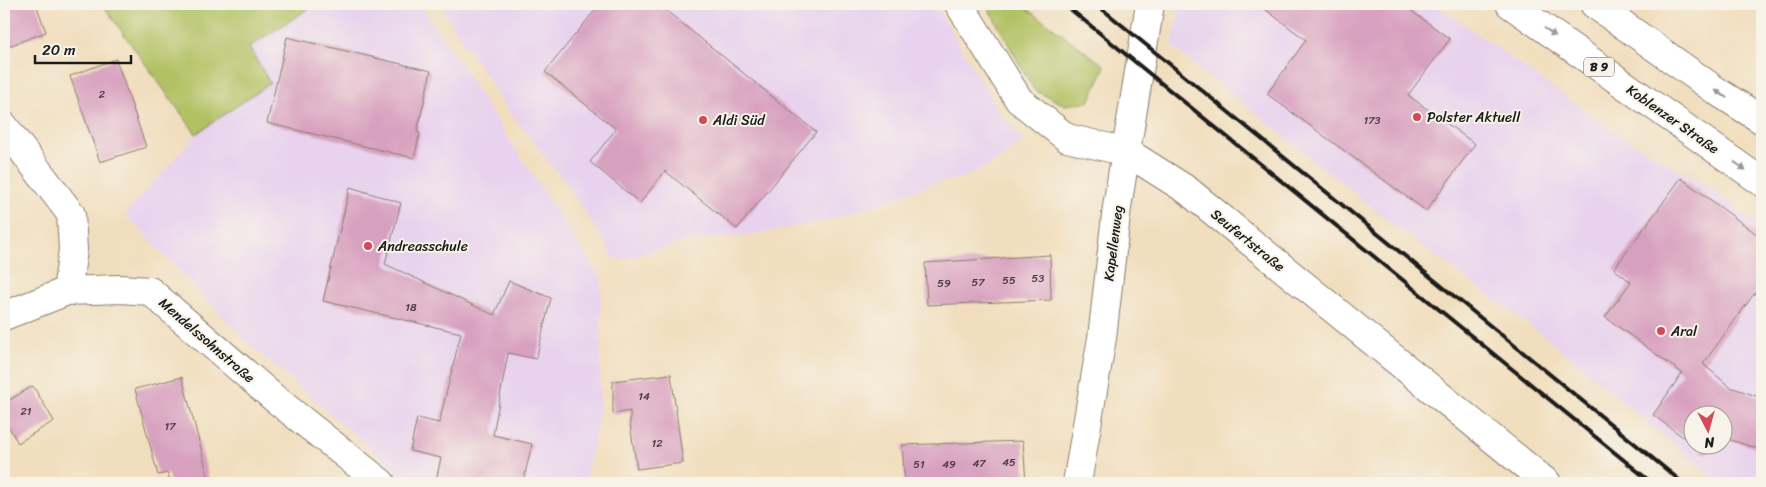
<svg xmlns="http://www.w3.org/2000/svg" width="1766" height="487" font-family="Sriracha,sans-serif">
<style>
.built{fill:#e8d2ee;fill-rule:evenodd}
.green{fill:#b2c164;stroke:#676e40}
.building{fill:#d8a0bf}
.lines{fill:none;stroke-linecap:round;stroke-linejoin:round}
.minor-casing{stroke:#867d6d;stroke-width:30}
.primary-casing{stroke:#867d6d;stroke-width:30}
.minor{stroke:#fff;stroke-width:28}
.primary{stroke:#fff;stroke-width:28}
.rail{stroke:#1c1c1c;stroke-width:4}
.oneway{fill:#999}
.poi-dot{fill:#d1495b;stroke:#f7f3e8;stroke-width:2}
.labels{text-anchor:middle;stroke-width:4;stroke-linejoin:round;paint-order:stroke}
.number-label{font-size:11px;fill:#4b3d45}
.shield{fill:#f7f3e8;stroke:#5e5c59;stroke-width:1}
.shield-label{font-size:12px;font-weight:bold;fill:#1c1c1c}
.poi-label{font-size:14px;fill:#1c1c1c;stroke:#f7f3e8;text-anchor:start}
.street-label{font-size:14px;fill:#1c1c1c;stroke:#f7f3e8}
</style>
<rect width="100%" height="100%" fill="#f7f3e8"/>
<filter id="ink" filterUnits="userSpaceOnUse"><feTurbulence type="fractalNoise" baseFrequency=".02" numOctaves="2"/><feDisplacementMap in="SourceGraphic" scale="10" xChannelSelector="R" yChannelSelector="G"/><feConvolveMatrix kernelMatrix="1 2 1 2 8 2 1 2 1" color-interpolation-filters="sRGB"/></filter>
<filter id="wash" filterUnits="userSpaceOnUse"><feTurbulence type="fractalNoise" baseFrequency=".0096" numOctaves="4" result="noise"/><feDisplacementMap in="SourceGraphic" scale="20" xChannelSelector="R" yChannelSelector="G"/><feGaussianBlur stdDeviation="1.12" result="paint"/><feColorMatrix in="noise" values="0 0 0 0 0 0 0 0 0 0 0 0 0 0 0 0 0 1.4 0 .05"/><feComposite in="paint" operator="in"/></filter>
<g filter="url(#wash)">
<rect width="100%" height="100%" fill="#f1debe"/>
<path class="built" d="M316 4H420L601 279 600 408 585 483H415L399 473 249 344 125 214 196 134 270 83 248 47Z
M439 4H935L1001 115 1024 141 989 166 961 178 931 184 889 200 827 220 770 232 687 241 622 260 615 258 565 182 508 110Z
M1180 4H1435L1616 133 1711 188 1762 228V483H1719L1553 343 1398 228 1172 46ZM1694 414H1724V444H1694Z"/>
<path class="green" d="M102 4H316L249 47 270 83 196 134Z
M986 4H1021L1105 66 1089 102 1065 105 1034 90Z"/>
<g id="blocks">
<path class="building" d="M4 4H36L46 32 4 48Z
M600 4H658L816 132 737 229 665 171 640 203 590 162 616 129 545 72Z
M1258 4H1402L1450 39 1408 95 1475 144 1426 211 1267 94 1306 40Z
M287 37 431 71 417 132 420 133 414 158 267 123Z
M116 59 146 147 100 162 70 76Z
M1681 178 1762 238V283L1703 364 1730 387 1762 398V450L1724 438V414H1694V444H1713L1706 454 1653 415 1682 373 1605 317 1631 282 1614 269Z
M350 187 401 203 385 264 494 315 509 281 551 298 536 359 508 353 493 435 532 444 523 483H451L436 480 441 458 410 451 417 418 439 423 461 333 323 301Z
M1050 255 1051 300 927 305 925 263Z
M671 374 683 463 637 469 630 424V411L613 414V381Z
M182 377 210 483H170L168 473 158 475 135 389Z
M33 386 54 421 18 443 4 419V403Z
M1023 441 1026 483H905L902 445Z"/>
</g>
</g>
<g filter="url(#ink)">
<use href="#blocks" fill-opacity="0" stroke="#867d6d" stroke-width="1"/>
<g class="lines">
<defs>
<path id="minor" d="M959 4 1019 100 1067 138 1127 152 1187 190 1547 483
M4 126 71 214 73 250 67 291
M4 316 67 291 120 289 150 291 274 398 381 483
M1077 483 1102 338 1117 207 1150 4"/>
<path id="primary" d="M1510 4 1762 182
M1594 4 1718 92 1762 120"/>
</defs>
<use href="#minor" class="minor-casing"/>
<use href="#primary" class="primary-casing"/>
<use href="#minor" class="minor"/>
<use href="#primary" class="primary"/>
<path class="rail" d="M1064 4 1652 483
M1096 4 1683 483"/>
</g>
<defs><path id="oneway-solid" d="M-6-.8H1V-3.2L6.5 0L1 3.2V.8H-6Z" transform="scale(1.25)"/></defs>
<g class="oneway">
<use href="#oneway-solid" transform="translate(1550 32) rotate(35)"/>
<use href="#oneway-solid" transform="translate(1721 94) rotate(-146)"/>
<use href="#oneway-solid" transform="translate(1740 166) rotate(36)"/>
</g>
</g>
<g class="poi-dot">
<circle cx="1417" cy="117" r="5"/>
<circle cx="703" cy="120" r="5"/>
<circle cx="368" cy="246" r="5"/>
<circle cx="1661" cy="331" r="5"/>
</g>
<g class="labels">
<g class="number-label">
<text x="102" y="98">2</text>
<text x="1372" y="124">173</text>
<text x="1038" y="282">53</text>
<text x="1009" y="284">55</text>
<text x="978" y="286">57</text>
<text x="944" y="287">59</text>
<text x="411" y="311">18</text>
<text x="644" y="400">14</text>
<text x="26" y="415">21</text>
<text x="170" y="430">17</text>
<text x="657" y="447">12</text>
<text x="1009" y="466">45</text>
<text x="979" y="467">47</text>
<text x="919" y="468">51</text>
<text x="949" y="468">49</text>
</g>
<rect class="shield" x="1584" y="57.5" width="30" height="19" rx="4"/>
<g class="shield-label">
<text x="1599" y="71">B 9</text>
</g>
<g class="poi-label">
<text x="1427" y="122">Polster Aktuell</text>
<text x="713" y="125">Aldi Süd</text>
<text x="378" y="251">Andreasschule</text>
<text x="1671" y="336">Aral</text>
</g>
<g class="street-label">
<text transform="translate(1673 119) rotate(35)" y="5">Koblenzer Straße</text>
<text transform="translate(1248 240) rotate(39)" y="5">Seufertstraße</text>
<text transform="translate(1113 243) rotate(-83)" y="5">Kapellenweg</text>
<text transform="translate(207 340) rotate(41)" y="5">Mendelssohnstraße</text>
</g>
</g>
<rect width="1766" height="487" fill="none" stroke="#f7f3e8" stroke-width="20"/>
<g transform="translate(1708 430) rotate(174)"><circle r="24" fill="#f7f3e8" stroke="#9f9d96"/>
<path d="M0-4L9 19L0 12L-9 19Z" fill="#d1495b"/>
<text y="-8" font-size="14" font-weight="bold" text-anchor="middle" fill="#1c1c1c">N</text>
</g>
<path d="M35 55v8h96v-8" fill="none" stroke="#1c1c1c" stroke-width="2.5"/>
<text x="42" y="55" font-size="15" fill="#1c1c1c" stroke="#f7f3e8" stroke-width="4" paint-order="stroke">20 m</text>
</svg>
